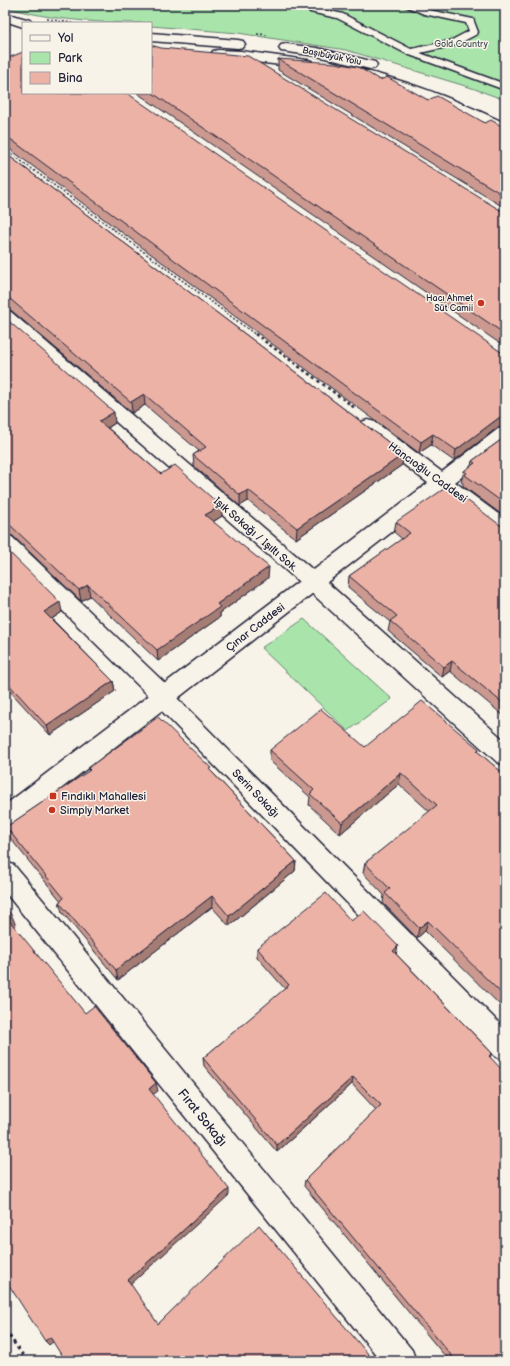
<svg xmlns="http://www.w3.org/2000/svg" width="510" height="1366" font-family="'Balsamiq Sans',sans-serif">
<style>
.green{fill:#a9e4aa;stroke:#668372}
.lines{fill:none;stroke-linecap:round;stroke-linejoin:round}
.lane-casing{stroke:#22223b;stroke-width:3}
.street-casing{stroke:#22223b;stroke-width:3}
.secondary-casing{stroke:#22223b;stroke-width:3}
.primary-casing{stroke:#22223b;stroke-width:3}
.path-far2{stroke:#22223b;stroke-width:1.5;stroke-dasharray:2 2;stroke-linecap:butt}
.path-far1{stroke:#22223b;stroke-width:2.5;stroke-dasharray:3 3;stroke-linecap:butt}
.path{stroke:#22223b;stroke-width:3;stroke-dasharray:3.5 3.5;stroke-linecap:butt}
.lane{fill:#f7f3e8;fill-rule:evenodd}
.street{fill:#f7f3e8;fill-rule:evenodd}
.secondary{fill:#f7f3e8;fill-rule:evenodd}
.primary{fill:#f7f3e8;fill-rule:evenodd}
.wall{fill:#cb998f;stroke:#22223b}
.shaded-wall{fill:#a57d74;stroke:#22223b}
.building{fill:#ecb2a6;stroke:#22223b}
.poi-dot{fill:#c8321e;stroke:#f7f3e8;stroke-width:1.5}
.labels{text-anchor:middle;stroke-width:3;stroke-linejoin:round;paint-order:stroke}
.far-park-label{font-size:9px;fill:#445257;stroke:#f7f3e8}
.far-street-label{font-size:9px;fill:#22223b;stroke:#f7f3e8}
.far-poi-label{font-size:9px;fill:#22223b;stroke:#f7f3e8;text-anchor:end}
.street-label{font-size:11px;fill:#22223b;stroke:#f7f3e8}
.poi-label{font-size:11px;fill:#22223b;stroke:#f7f3e8;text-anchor:start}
.near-street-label{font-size:13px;fill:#22223b;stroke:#f7f3e8}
</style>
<rect width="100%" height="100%" fill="#f7f3e8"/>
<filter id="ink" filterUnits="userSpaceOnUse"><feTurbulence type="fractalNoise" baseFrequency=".025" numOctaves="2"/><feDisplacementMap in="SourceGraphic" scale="8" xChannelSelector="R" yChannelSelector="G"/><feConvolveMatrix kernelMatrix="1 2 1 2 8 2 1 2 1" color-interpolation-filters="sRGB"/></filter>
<g filter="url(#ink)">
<path class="green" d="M5 5H505V100L472 88 346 50 238 33 151 26V23C102 23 53 21 5 7Z
M304 619 392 699 348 731 261 648Z"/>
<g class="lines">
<defs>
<path id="lane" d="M403 5H415L429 10 473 19 478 32 477 34 456 45 420 53 505 84V90L407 54 337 18 310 12 309 10 313 7 343 14 411 49 450 41 469 31 466 23 424 14Z"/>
<path id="street" d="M5 310 11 312 320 576 505 741V765L497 762 306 588 5 325Z
M5 534 12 537 172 690 175 696 505 1029V1061L496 1057 155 704 152 699 5 554Z
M5 862 14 865 412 1350 416 1361H381L5 892Z"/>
<path id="secondary" d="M368 420 375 422 442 472 498 429 505 427V444L455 482 505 519V537L498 535 442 493 13 826 5 830V805L428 483 361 432 359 427 361 422Z"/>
<path id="primary" d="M5 13 30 20 32 23H23V27L5 21Z
M151 33 238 40 243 41 245 44 243 47 238 48 151 41Z
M286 44 317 48 375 62 377 65 375 68 370 69 317 56 281 51 279 48 281 45Z
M218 50 241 51 307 60 312 61 314 64 312 67 307 68 213 57 211 54 213 51Z
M349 67C404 79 455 99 505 123V133L443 106 404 90 344 74 342 71 344 68Z"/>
</defs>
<use href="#lane" class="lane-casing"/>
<use href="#street" class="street-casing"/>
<use href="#secondary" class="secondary-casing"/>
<use href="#primary" class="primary-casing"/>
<path class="path-far2" d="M47 19 72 23
M257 34 268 35
M5 149 256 335"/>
<path class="path-far1" d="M255 334 355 408"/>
<path class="path" d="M5 1330 27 1361"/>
<use href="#lane" class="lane"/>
<use href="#street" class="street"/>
<use href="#secondary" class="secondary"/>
<use href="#primary" class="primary"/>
</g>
<path class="wall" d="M151 45 500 210 505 211V347L137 93H151Z
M5 56 501 352 505 353V426L497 428 454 461 431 445 419 453 11 150 6 148H5Z
M278 59 380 80 428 100 485 123 505 128V208L278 70Z
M5 153 404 454 402 465 296 539 248 501 240 506 194 466 193 455 199 451 145 405 132 413 12 311 5 309Z
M5 318 115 423 108 428 161 474 221 506 222 516 213 522 268 578 220 613V617L158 661 90 596 81 601 13 536 5 533Z
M505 437V517L463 486V483L461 482 464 471 471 466 472 461Z
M396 522 500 525 505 527V717L450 671 442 677 388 631 390 622 348 587 349 576 402 539 394 532Z
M5 548 62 612 52 619 113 681 115 691 50 735 8 689 5 681Z
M365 747 479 749 478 752 505 775V1010L425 931 417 938 383 903 384 895 363 873 365 863 430 812 399 784 340 834 309 805 310 797 270 761V750Z
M88 768 211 771 296 861 295 871 229 926 212 907 118 980 62 912 59 902 61 901 10 838 6 827 89 771Z
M351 921 396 954 492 1053 490 1058 505 1361H449L304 1186 305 1180 376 1110 352 1084 277 1152 204 1066 203 1058 285 989 257 957V948Z"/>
<path class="shaded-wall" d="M144 394 145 405 132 413 131 402Z
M114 412 115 423 101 432 99 421Z
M505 415V426L497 428 454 461 456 450 500 417Z
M433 434 431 445 419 453 421 442Z
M404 454 402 465 296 539 297 528Z
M248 490V501L240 506V495Z
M221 506 222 516 206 526 205 515Z
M269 567 268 578 220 613V617L158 661 157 650 217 604Z
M88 585 90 596 81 601 79 590Z
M60 602 62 612 47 622 44 612Z
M452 661 450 671 442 677 444 667Z
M113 681 115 691 50 735 47 726Z
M401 773 399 784 340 834 342 823Z
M296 861 295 871 229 926V916Z
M212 896V907L118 980 116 970Z
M12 916 16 926 12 929 8 919Z
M428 921 425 931 417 938 419 928Z
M398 946 396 955 393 951Z
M353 1077 352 1084 277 1152V1145Z
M156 1083 158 1091 151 1096 149 1089Z
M229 1189V1195L130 1285 128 1280Z
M50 1337 54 1341 49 1345 45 1341Z"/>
<path class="building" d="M151 45 161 48 248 56 500 210 505 211V334L151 92Z
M23 52V93H127L501 352 505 353V415L500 417 456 450 433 434 421 442 9 138 5 137V56L8 58Z
M278 59 335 63 358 67 380 80 387 77 428 100 437 96 485 123 491 120 505 128V196Z
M5 153 404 454 297 528 248 490 240 495 193 455 206 447 144 394 131 402 10 299 5 298Z
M5 318 114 412 99 421 161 474 175 465 221 506 205 515 269 567 217 604 220 607 157 650 88 585 79 590 10 525 5 523Z
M505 437V504L465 475 467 473 464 471 475 463 472 461Z
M448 486 500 525 505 527V705L452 661 444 667 390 621 397 616 349 576 410 533 396 522Z
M5 548 60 602 44 612 113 681 47 726 5 680V679L8 677 5 673Z
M422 701 479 749 477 751 505 775V997L428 921 419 928 385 893 390 889 365 863 437 805 401 773 342 823 310 794 314 790 270 750 321 709 365 747Z
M158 717 211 768 209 769 296 861 229 916 212 896 116 970 59 902 64 898 6 827 90 770 88 768Z
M326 893 351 921 364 911 398 946 393 951 492 1053 489 1056 505 1073V1361H456L305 1180 381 1105 353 1077 277 1145 203 1058 289 985 257 948Z
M5 907 12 916 8 919 85 1013 94 1006 156 1083 149 1089 229 1189 128 1280 158 1324 259 1225 374 1361H65L50 1337 45 1341 5 1279Z"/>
</g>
<g class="poi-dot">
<circle cx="481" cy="303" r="4"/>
<rect x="49" y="792" width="8" height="8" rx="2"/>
<circle cx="52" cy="810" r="4"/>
</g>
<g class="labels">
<g class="far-park-label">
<text x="461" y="47">Gold Country</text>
</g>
<g class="far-street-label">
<text transform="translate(332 56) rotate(12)" y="3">Başıbüyük Yolu</text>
</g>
<g class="far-poi-label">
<text x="473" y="301">Hacı Ahmet<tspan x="473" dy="10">Süt Camii</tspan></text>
</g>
<g class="street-label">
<text transform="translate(428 472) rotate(36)" y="4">Hancıoğlu Caddesi</text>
<text transform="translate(256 534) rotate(41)" y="4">Işık Sokağı / Işıltı Sok.</text>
<text transform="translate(255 627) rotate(-38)" y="4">Çınar Caddesi</text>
<text transform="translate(256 793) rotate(46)" y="4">Serin Sokağı</text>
</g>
<g class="poi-label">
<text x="61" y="800">Fındıklı Mahallesi</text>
<text x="60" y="814">Simply Market</text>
</g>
<g class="near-street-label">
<text transform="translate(203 1117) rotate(51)" y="5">Fırat Sokağı</text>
</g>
</g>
<rect width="510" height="1366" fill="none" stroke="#f7f3e8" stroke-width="20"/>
<rect x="10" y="10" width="490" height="1346" fill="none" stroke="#22223b" stroke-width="1.5" filter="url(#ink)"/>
<rect x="22" y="22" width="130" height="72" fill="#f7f3e8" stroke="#a29fa3"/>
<rect x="30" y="35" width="20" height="6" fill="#f7f3e8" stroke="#a29fa3"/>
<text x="58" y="42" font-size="12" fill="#22223b">Yol</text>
<rect x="30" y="52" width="20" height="12" fill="#a9e4aa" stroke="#a29fa3"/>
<text x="58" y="62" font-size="12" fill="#22223b">Park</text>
<rect x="30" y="72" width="20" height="12" fill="#ecb2a6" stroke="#a29fa3"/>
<text x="58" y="82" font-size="12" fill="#22223b">Bina</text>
</svg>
